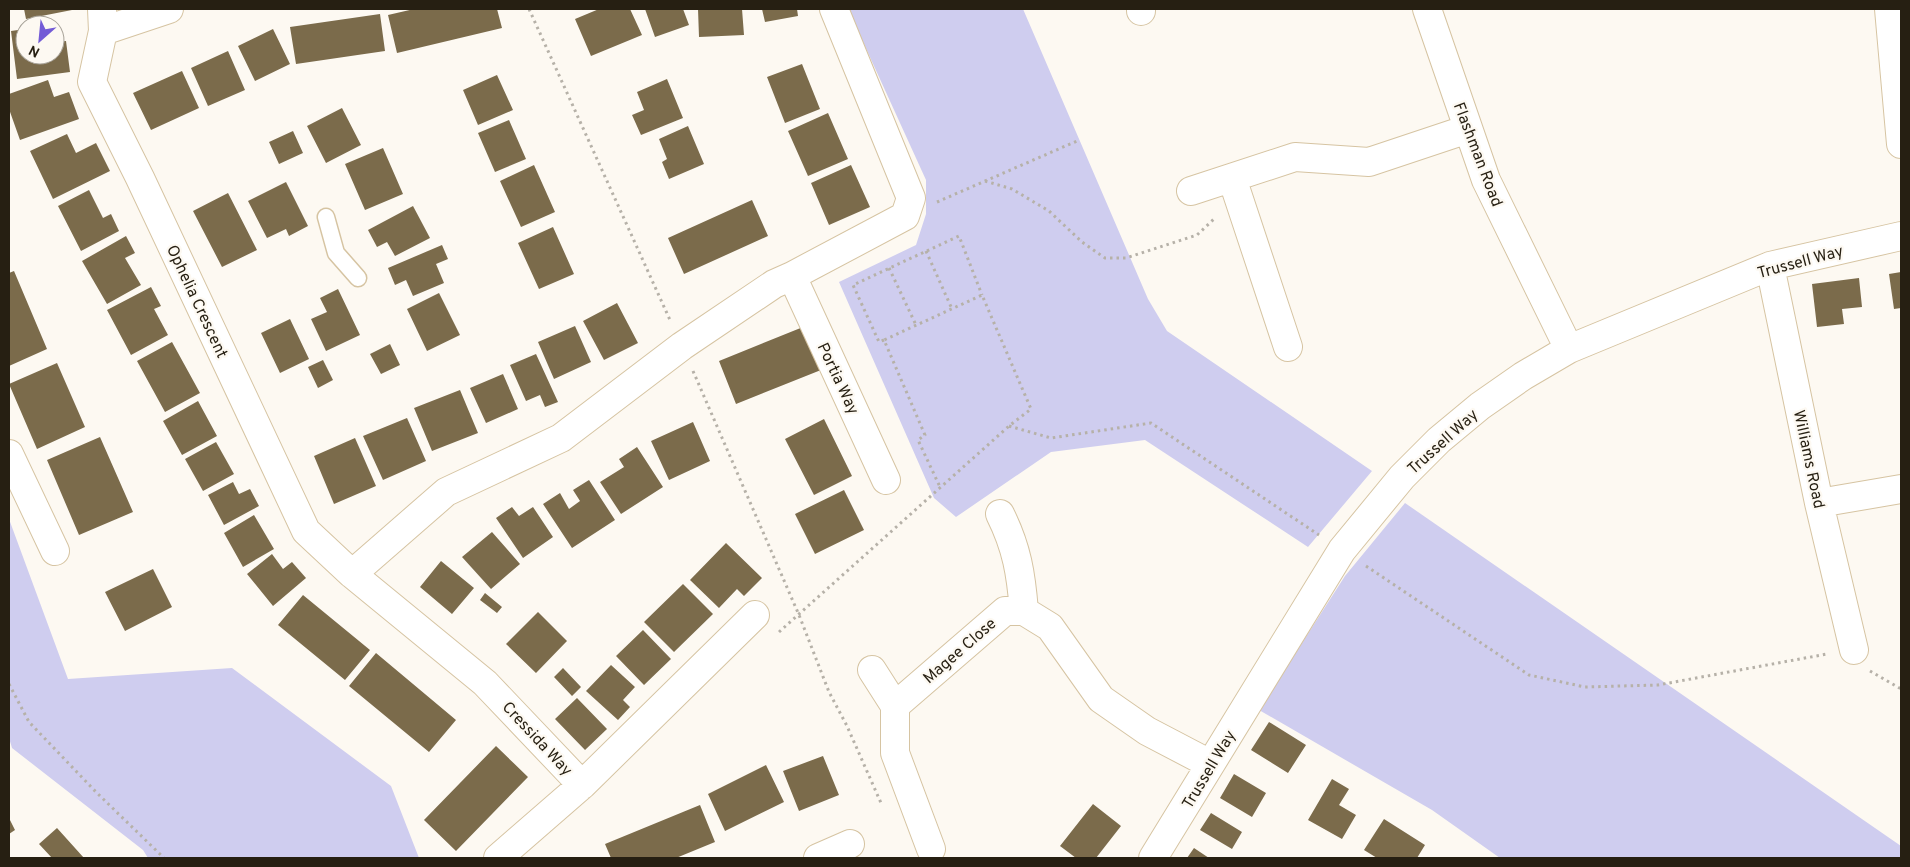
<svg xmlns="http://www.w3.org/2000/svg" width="1910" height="867" font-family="Overpass,sans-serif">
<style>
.green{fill:#cfcdef}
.building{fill:#7b6b4b}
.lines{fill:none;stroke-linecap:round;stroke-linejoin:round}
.service-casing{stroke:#d6c4a2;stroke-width:19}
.minor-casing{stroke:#d6c4a2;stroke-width:30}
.path{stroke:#b6b1a8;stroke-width:3;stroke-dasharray:2.5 4;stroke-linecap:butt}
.service{stroke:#fff;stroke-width:16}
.minor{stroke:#fff;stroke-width:28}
.labels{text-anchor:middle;stroke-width:4.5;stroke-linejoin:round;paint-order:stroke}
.street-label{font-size:16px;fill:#261f12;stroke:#fdf9f2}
</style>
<rect width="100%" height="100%" fill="#fdf9f2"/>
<path class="green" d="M848 9H1023L1148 299 1167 331 1372 471 1308 547 1145 440 1051 452 956 517 934 498 839 282 916 245 926 214V180Z
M1405 503 1901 846V858H1500L1432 810 1259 710 1345 576Z
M9 519 68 679 232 668 391 786 419 858H148L143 850 12 748 9 738Z"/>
<path class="building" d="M24 9H72V10L26 19Z
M414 9H497L502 28 397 53 388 15Z
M599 9H630L642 35 591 56 575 19Z
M645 9H683L689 25 655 37Z
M698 9H742L744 35 699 37Z
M762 9H797L798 16 765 22Z
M380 14 385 51 296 64 290 27Z
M25 29V55H55V42L66 41 70 72 17 79 11 31Z
M273 29 290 64 255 81 238 46Z
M228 51 245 90 208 106 191 68Z
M802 64 820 109 785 123 767 77Z
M182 71 199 108 151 130 133 93Z
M497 75 513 110 478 125 463 90Z
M667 79 683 118 641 135 632 115 644 110 637 92Z
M48 80 54 97 69 92 79 119 20 140 9 109V94Z
M342 108 361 145 326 163 307 126Z
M828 113 848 159 808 176 788 131Z
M509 120 526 159 495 172 478 133Z
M688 126 704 164 669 179 662 162 667 159 659 139Z
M293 131 303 153 279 164 269 142Z
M67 134 76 153 96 143 110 171 53 199 30 151Z
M383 148 403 194 365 210 345 164Z
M534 165 555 212 521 227 500 181Z
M851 165 870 207 829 225 811 183Z
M286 182 308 226 289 236 286 229 267 238 248 201Z
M89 190 103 218 111 214 119 231 81 251 58 206Z
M228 193 257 250 222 267 193 211Z
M752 200 768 236 684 274 668 238Z
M413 206 430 238 395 256 387 242 377 247 368 230Z
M553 227 574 274 539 289 518 243Z
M126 236 135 253 125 258 141 285 107 304 82 261Z
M442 245 448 259 436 264 444 283 413 296 406 280 395 285 388 268Z
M14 271 47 349 9 366V273Z
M1901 272V308L1894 309 1889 274Z
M1859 278 1862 307 1842 309 1844 324 1817 327 1812 284Z
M151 287 161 306 154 309 168 335 131 355 107 310Z
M338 289 360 335 326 351 311 319 327 312 320 298Z
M439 293 460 335 427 351 407 309Z
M617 303 638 343 604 360 583 321Z
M290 319 309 359 280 373 261 333Z
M808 325 826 368 736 404 719 361Z
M575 326 591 362 554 379 538 342Z
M172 342 200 393 165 412 137 361Z
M390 344 400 365 381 374 370 354Z
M536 354 558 402 545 407 540 395 526 401 510 365Z
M323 360 333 380 318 388 308 367Z
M57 363 85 427 37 449 9 384Z
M503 374 518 409 486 423 470 388Z
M460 390 478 433 432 451 414 408Z
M198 401 217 436 182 455 163 421Z
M407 418 426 461 383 480 363 436Z
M824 419 852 476 814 495 785 439Z
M693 422 710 461 669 480 651 441Z
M100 437 133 512 79 535 47 460Z
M355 438 376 486 334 504 314 456Z
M216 442 234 474 203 491 185 459Z
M637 447 663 487 621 514 600 482 624 467 619 459Z
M589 480 615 520 572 548 543 504 560 493 569 509 580 501 573 490Z
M233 482 239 494 250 489 259 506 224 525 208 495Z
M844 490 864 530 815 554 795 514Z
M512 507 519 516 533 507 553 537 523 558 496 518Z
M254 515 274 549 243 567 224 533Z
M492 532 520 564 491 589 462 557Z
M726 543 762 578 744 596 737 589 719 608 690 580Z
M272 554 283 569 292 562 306 578 273 606 247 574Z
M441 561 474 588 452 614 420 587Z
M153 569 172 607 125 631 105 592Z
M683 584 713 614 674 652 644 622Z
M485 593 502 607 497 613 480 600Z
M303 595 370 650 345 680 278 625Z
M538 612 567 641 536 673 506 644Z
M643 630 671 659 644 685 616 656Z
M376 653 456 720 429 752 349 686Z
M611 665 635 687 623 700 630 707 618 720 586 691Z
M563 668 581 687 572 696 554 677Z
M577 698 607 729 585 750 555 719Z
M1269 722 1306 745 1288 773 1251 750Z
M496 746 528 777 456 851 424 820Z
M823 756 839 795 799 811 783 771Z
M766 765 784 802 725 831 708 794Z
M1234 774 1266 793 1252 817 1220 798Z
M1332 779 1349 789 1339 805 1356 815 1342 839 1308 820Z
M1093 804 1121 826 1096 858H1076L1060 846Z
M700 805 715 842 676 858H611L605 844Z
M1211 813 1242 832 1232 849 1200 830Z
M9 818 15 830 9 834Z
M1384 819 1425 845 1417 858H1377L1364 850Z
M57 828 84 858H52L39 844Z
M1194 848 1209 858H1187Z"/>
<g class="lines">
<defs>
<path id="service" d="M326 217 336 253 358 278"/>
<path id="minor" d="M102 9 103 31 92 82 140 178 306 531 352 574 485 683 582 785 755 615
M1141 9V11
M1427 9 1486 180 1569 349
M1889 9 1901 144
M103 31 169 9
M1232 178 1288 347
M1191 191 1295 157 1369 162 1468 129
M1770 266 1819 503 1854 650
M792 276 886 480
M9 454 55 551
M1819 503 1901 489
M1000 514C1017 548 1021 574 1024 611
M352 574 446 492 561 438 682 346 774 284 792 276 905 216 911 198 834 9
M872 670 895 706V753L931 849
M895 706 1005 611H1024L1050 627 1101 699 1147 731 1210 764
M498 858 582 785
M818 858 850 844
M1153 858 1342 550 1402 477 1439 440 1480 406 1523 376 1569 349 1770 266 1901 236"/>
</defs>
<use href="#service" class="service-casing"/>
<use href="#minor" class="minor-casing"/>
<path class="path" d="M529 9 670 320
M985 181 1012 189 1049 211 1082 242 1105 258H1126L1197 235 1215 218
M937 202 1077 141
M926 251 952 309
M889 268 916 325
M884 340 879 342 853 285 959 236 982 295
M693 371 799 615 829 692 847 726 881 803
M1009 426 1051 438 1151 423 1319 535
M1366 566 1529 675 1585 687 1658 685 1827 654
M779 632 1009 426 1031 409 982 295 884 340 925 435 918 440 940 487
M1870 671 1901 689
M9 684 29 722 96 792 164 858"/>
<use href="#service" class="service"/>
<use href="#minor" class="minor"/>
</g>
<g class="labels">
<g class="street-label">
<text transform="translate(1479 154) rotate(69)" y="6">Flashman Road</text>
<text transform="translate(1800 261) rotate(-15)" y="6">Trussell Way</text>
<text transform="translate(198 301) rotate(65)" y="6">Ophelia Crescent</text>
<text transform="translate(839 378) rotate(65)" y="6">Portia Way</text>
<text transform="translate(1442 441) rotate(-42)" y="6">Trussell Way</text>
<text transform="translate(1810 459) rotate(78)" y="6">Williams Road</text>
<text transform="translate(959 650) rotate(-41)" y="6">Magee Close</text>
<text transform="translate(538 738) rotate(47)" y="6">Cressida Way</text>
<text transform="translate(1208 769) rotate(-59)" y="6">Trussell Way</text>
</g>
</g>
<rect width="1910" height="867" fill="none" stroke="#261f12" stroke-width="20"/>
<g transform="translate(40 40) rotate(207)"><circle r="24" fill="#fdf9f2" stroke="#a7a298"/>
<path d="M0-4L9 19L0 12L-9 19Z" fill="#735bd6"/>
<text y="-8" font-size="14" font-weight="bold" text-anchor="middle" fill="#261f12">N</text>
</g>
</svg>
